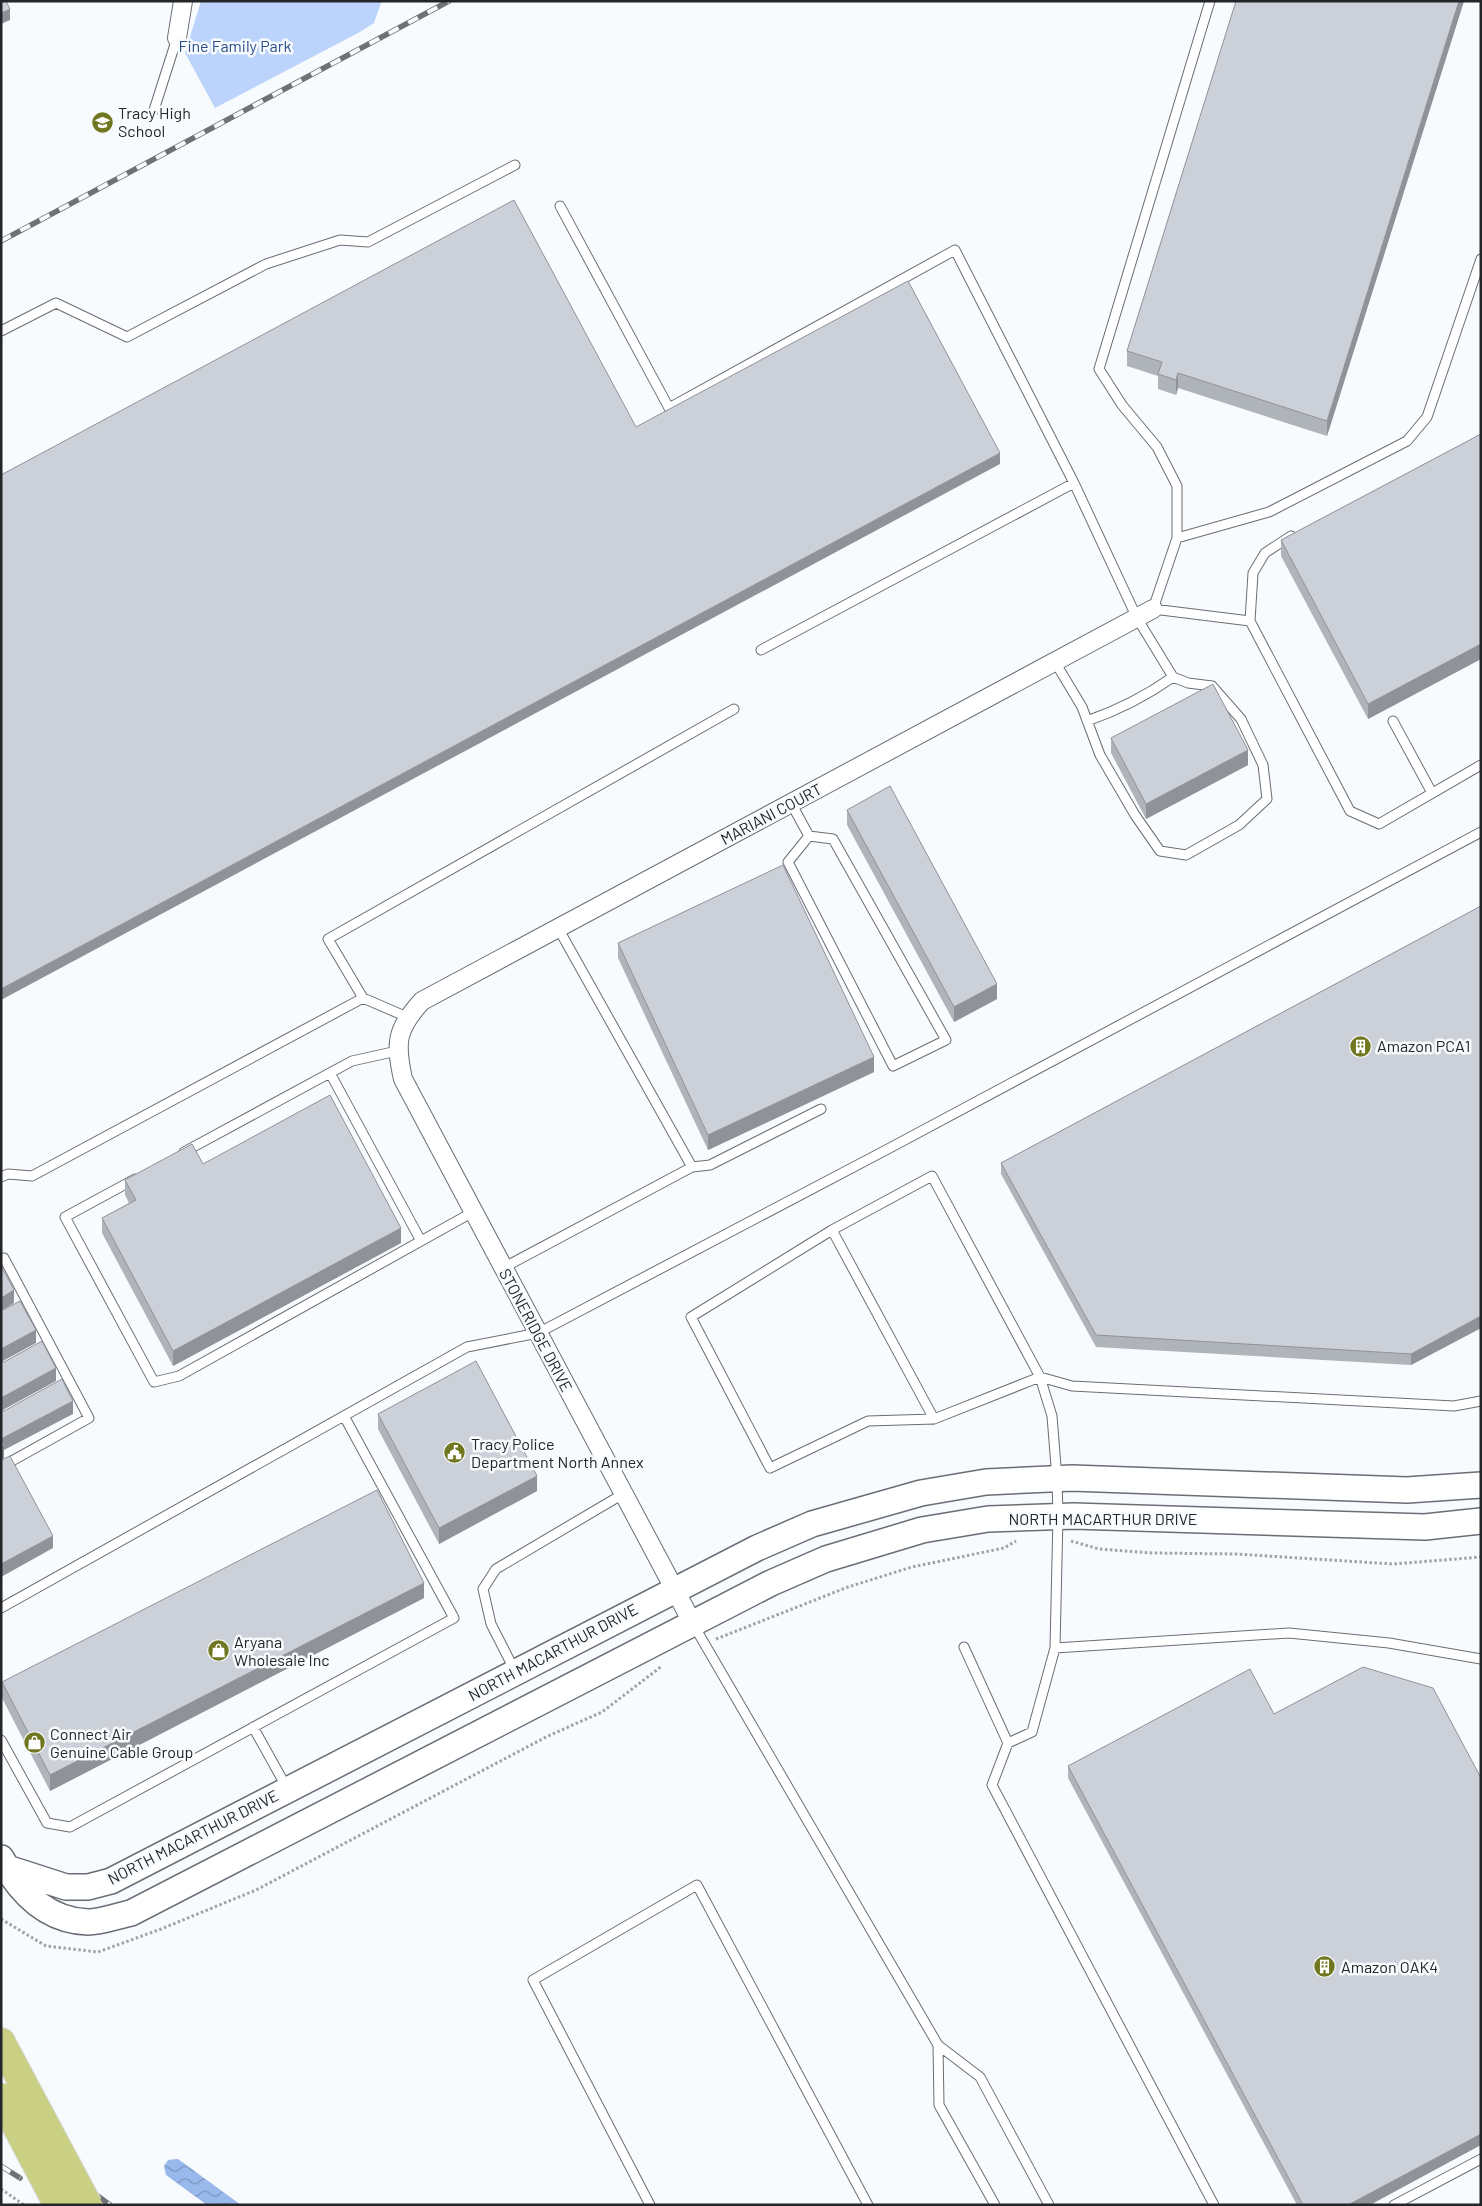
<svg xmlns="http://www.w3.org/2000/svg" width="1482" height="2206" font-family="Barlow,sans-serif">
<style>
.green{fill:#bcd4fc}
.water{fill:url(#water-waves)}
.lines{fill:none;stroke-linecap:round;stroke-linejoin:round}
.lane-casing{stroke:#696e75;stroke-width:11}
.street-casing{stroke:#696e75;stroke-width:20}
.secondary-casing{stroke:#696e75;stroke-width:28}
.primary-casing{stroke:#d7d8d8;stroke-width:30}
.path{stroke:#a0a3a6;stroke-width:3;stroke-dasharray:2.5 2.5;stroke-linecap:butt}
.lane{stroke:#fff;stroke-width:9}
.street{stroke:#fff;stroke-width:18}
.secondary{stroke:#fff;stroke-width:25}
.primary{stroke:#cad083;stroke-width:28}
.rail-casing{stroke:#6f7275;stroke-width:5.5}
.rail{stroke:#f8fbfe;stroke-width:4;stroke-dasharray:11;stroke-linecap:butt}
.primary-bridge-casing{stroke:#d7d8d8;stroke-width:30;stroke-linecap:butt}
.primary-bridge{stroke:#cad083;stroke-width:28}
.wall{fill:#afb4bb}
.shaded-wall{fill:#8f9298}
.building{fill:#ccd1d9;stroke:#8f9298}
.labels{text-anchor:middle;stroke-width:5;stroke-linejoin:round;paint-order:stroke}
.park-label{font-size:16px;fill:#2a4e8b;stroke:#f8fbfe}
.poi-label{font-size:16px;fill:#232528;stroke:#f8fbfe;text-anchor:start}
.street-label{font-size:16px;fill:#232528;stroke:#f8fbfe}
</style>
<defs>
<pattern id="water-waves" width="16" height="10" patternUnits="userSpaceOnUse" patternTransform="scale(1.25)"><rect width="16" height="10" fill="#99b8eb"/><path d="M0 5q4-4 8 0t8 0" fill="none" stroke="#7c95be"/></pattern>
</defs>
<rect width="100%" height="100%" fill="#f8fbfe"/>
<path class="green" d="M201 1H380L381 3 374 23 360 32 215 108 185 53Z"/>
<path class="water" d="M178 2159 241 2205H207L166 2175 164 2166 168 2160Z"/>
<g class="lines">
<defs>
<path id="lane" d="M1210 1 1099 369 1122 405 1157 447 1177 486V538L1153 609 1250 621 1350 811 1379 824 1481 765
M154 110 177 38
M560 206 669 408 955 250 1074 483
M1 331 56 303 127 337 266 264 340 240 368 242 515 165
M1177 538 1269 512 1407 441 1427 417 1481 259
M1250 621 1253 573 1265 553 1291 536
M761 650 1074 483 1137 618 1173 677 1188 683 1212 686 1241 719 1263 765 1267 799 1239 825 1186 855 1160 851 1135 815 1100 755 1082 707 1055 662
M1087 721C1119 710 1146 696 1173 677
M1393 721 1432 793
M791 803 809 836 833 839 946 1040 893 1066 788 862 809 836
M363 998 328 939 734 709
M330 1073 421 1241
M184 1152 352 1061 397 1051
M692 1167 710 1165 821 1109
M1 1177 8 1174 32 1176 363 998 407 1017
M135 1179 65 1217 154 1382 179 1376 473 1212
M832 1230 691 1317 770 1468 868 1421 934 1419
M1 1260 4 1258 89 1418 1 1467
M503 1268 692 1167 558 928
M1481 1401 1454 1406 1072 1386 1040 1377 932 1176 832 1230 934 1419 1040 1377 1052 1416 1057 1479 1058 1516 1055 1648 1289 1633 1389 1643 1481 1659
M1 1608 467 1347 538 1333 886 1150 1481 832
M693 1624 938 2045 980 2077 1049 2205
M964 1647 1008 1743 992 1785 1214 2205
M515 1671 491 1624 483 1589 496 1569 623 1494
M253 1727 287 1788
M1 1740 47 1823 70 1827 454 1618 344 1416
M1008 1743 1032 1732 1055 1648
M938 2045 939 2105 995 2205
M650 2205 533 1980 697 1885 868 2205
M1394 2205 1481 2159"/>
<path id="street" d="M177 38 183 1
M693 1624 403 1079C395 1043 396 1029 422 1001L1153 609"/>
<path id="secondary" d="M1 1858C20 1893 47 1921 88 1922 101 1922 117 1916 131 1913L771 1583 826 1559 922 1530 988 1519 1074 1516 1425 1527 1481 1521
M7 1868 66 1887H88L111 1881 757 1548 812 1524 921 1493 986 1482 1072 1478 1407 1490 1481 1485"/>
<path id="primary" d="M1 2042 18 2074"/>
</defs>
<use href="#lane" class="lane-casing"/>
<use href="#street" class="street-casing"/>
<use href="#secondary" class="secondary-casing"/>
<use href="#primary" class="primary-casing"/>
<path class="path" d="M1071 1541 1099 1549 1152 1553 1236 1554 1393 1564 1481 1557
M716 1639 848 1587 912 1567 1004 1548 1016 1541
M1 1919 46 1946 98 1952 161 1929 256 1890 548 1736 602 1712 662 1666
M1 2189 24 2205"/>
<use href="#lane" class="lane"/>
<use href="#street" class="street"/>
<use href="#secondary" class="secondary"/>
<use href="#primary" class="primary"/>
<defs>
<path id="rail" d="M1 241 449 1
M1 2125 110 2205
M1 2166 20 2178"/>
</defs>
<use href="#rail" class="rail-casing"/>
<use href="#rail" class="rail"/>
<defs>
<path id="primary-bridge" d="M18 2074 88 2205
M1 2097 58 2205"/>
</defs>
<use href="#primary-bridge" class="primary-bridge-casing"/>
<use href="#primary-bridge" class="primary-bridge"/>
</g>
<path class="wall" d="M1235 1H1464L1327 436 1178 388 1176 395 1158 389V376L1127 366V351L1236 2Z
M1481 434V659L1368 719 1281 556V540Z
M1111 738 1248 765 1146 819 1111 753Z
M847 810 997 999 954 1022 847 825Z
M1481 906V1328L1411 1365 1096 1347 1001 1174V1163Z
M618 943 874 1072 708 1150 618 958Z
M203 1164 401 1243 173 1366 102 1233V1218L129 1203 125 1195V1180Z
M378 1414 537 1491 439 1544 378 1429Z
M424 1598 50 1791 2 1698V1682Z
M1068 1766 1370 2205H1297L1068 1778Z"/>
<path class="shaded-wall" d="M1459 1H1464L1327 436V421Z
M10 9V20L1 24V13Z
M1178 373V388L1176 395V380Z
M1000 453V464L1 1000V989Z
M1481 644V659L1368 719V704Z
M1248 750V765L1146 819V804Z
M997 984V999L954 1022V1007Z
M874 1057V1072L708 1150V1135Z
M401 1228V1243L173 1366V1351Z
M14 1290V1303L1 1311V1298Z
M1481 1316V1328L1411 1365V1354Z
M36 1330V1343L1 1362V1349Z
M56 1368V1381L1 1411V1398Z
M73 1401V1414L4 1450V1458L1 1461V1439Z
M537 1476V1491L439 1544V1528Z
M53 1536V1548L1 1577V1564Z
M424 1583V1598L50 1791V1775Z
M1481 2134V2145L1370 2205H1348Z"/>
<path class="building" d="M1 1H6L10 9 1 13Z
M1236 1H1459L1327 421 1178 373 1176 380 1158 374 1162 362 1127 351Z
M514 200 636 427 908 281 1000 453 1 989V475Z
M1481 434V644L1368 704 1281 540Z
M1213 684 1248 750 1146 804 1111 738Z
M890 786 997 984 954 1007 847 810Z
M783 865 874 1057 708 1135 618 943Z
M1481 906V1316L1411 1354 1096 1335 1001 1163Z
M330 1095 401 1228 173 1351 102 1218 136 1200 125 1180 192 1144 203 1164Z
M1 1266 14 1290 1 1298Z
M20 1301 36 1330 1 1349V1311Z
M42 1341 56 1368 1 1398V1362H4Z
M476 1361 537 1476 439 1528 378 1414Z
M62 1379 73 1401 1 1439V1411H4Z
M1 1440 4 1445 1 1448Z
M10 1456 53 1536 1 1564V1460Z
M377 1490 424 1583 50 1775 2 1682Z
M1363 1667 1433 1688 1481 1778V2134L1348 2205H1303L1068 1766 1250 1669 1274 1714Z"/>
<defs>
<symbol id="school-disc" viewBox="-11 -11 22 22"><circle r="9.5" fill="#717720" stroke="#f8fbfe"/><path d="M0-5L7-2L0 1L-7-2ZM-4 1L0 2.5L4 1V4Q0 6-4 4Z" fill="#fff"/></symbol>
<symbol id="building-disc" viewBox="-11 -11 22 22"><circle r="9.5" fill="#717720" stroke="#f8fbfe"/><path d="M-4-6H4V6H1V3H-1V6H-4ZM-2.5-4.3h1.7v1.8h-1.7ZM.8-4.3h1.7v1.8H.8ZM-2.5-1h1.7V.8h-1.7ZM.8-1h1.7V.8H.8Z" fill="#fff"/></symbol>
<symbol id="civic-disc" viewBox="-11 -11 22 22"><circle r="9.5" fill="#717720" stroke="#f8fbfe"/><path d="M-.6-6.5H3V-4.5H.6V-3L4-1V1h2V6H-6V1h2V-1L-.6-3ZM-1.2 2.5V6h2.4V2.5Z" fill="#fff"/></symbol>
<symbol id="shop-disc" viewBox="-11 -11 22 22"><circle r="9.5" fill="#717720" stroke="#f8fbfe"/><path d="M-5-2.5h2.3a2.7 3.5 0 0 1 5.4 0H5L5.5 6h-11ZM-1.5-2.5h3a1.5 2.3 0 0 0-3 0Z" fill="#fff"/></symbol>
</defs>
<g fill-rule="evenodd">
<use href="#school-disc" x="90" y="110" width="25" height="25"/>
<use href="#building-disc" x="1348" y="1034" width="25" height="25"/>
<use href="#civic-disc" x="442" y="1440" width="25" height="25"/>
<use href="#shop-disc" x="206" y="1638" width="25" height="25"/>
<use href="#shop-disc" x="22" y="1730" width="25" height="25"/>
<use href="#building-disc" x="1312" y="1954" width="25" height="25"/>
</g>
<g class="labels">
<g class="park-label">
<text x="235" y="52">Fine Family Park</text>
</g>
<g class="poi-label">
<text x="118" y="119">Tracy High<tspan x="118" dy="18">School</tspan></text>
<text x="1377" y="1052">Amazon PCA1</text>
<text x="471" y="1450">Tracy Police<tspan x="471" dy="18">Department North Annex</tspan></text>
<text x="234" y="1648">Aryana<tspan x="234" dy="18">Wholesale Inc</tspan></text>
<text x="50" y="1740">Connect Air<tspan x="50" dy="18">Genuine Cable Group</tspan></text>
<text x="1341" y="1973">Amazon OAK4</text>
</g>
<g class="street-label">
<text transform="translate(771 814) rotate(-28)" y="6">MARIANI COURT</text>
<text transform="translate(536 1330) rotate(62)" y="6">STONERIDGE DRIVE</text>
<text x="1103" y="1525">NORTH MACARTHUR DRIVE</text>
<text transform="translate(553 1652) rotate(-28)" y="6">NORTH MACARTHUR DRIVE</text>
<text transform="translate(193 1837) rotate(-27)" y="6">NORTH MACARTHUR DRIVE</text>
</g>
</g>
<rect width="1482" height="2206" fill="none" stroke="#232528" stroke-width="5"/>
</svg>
